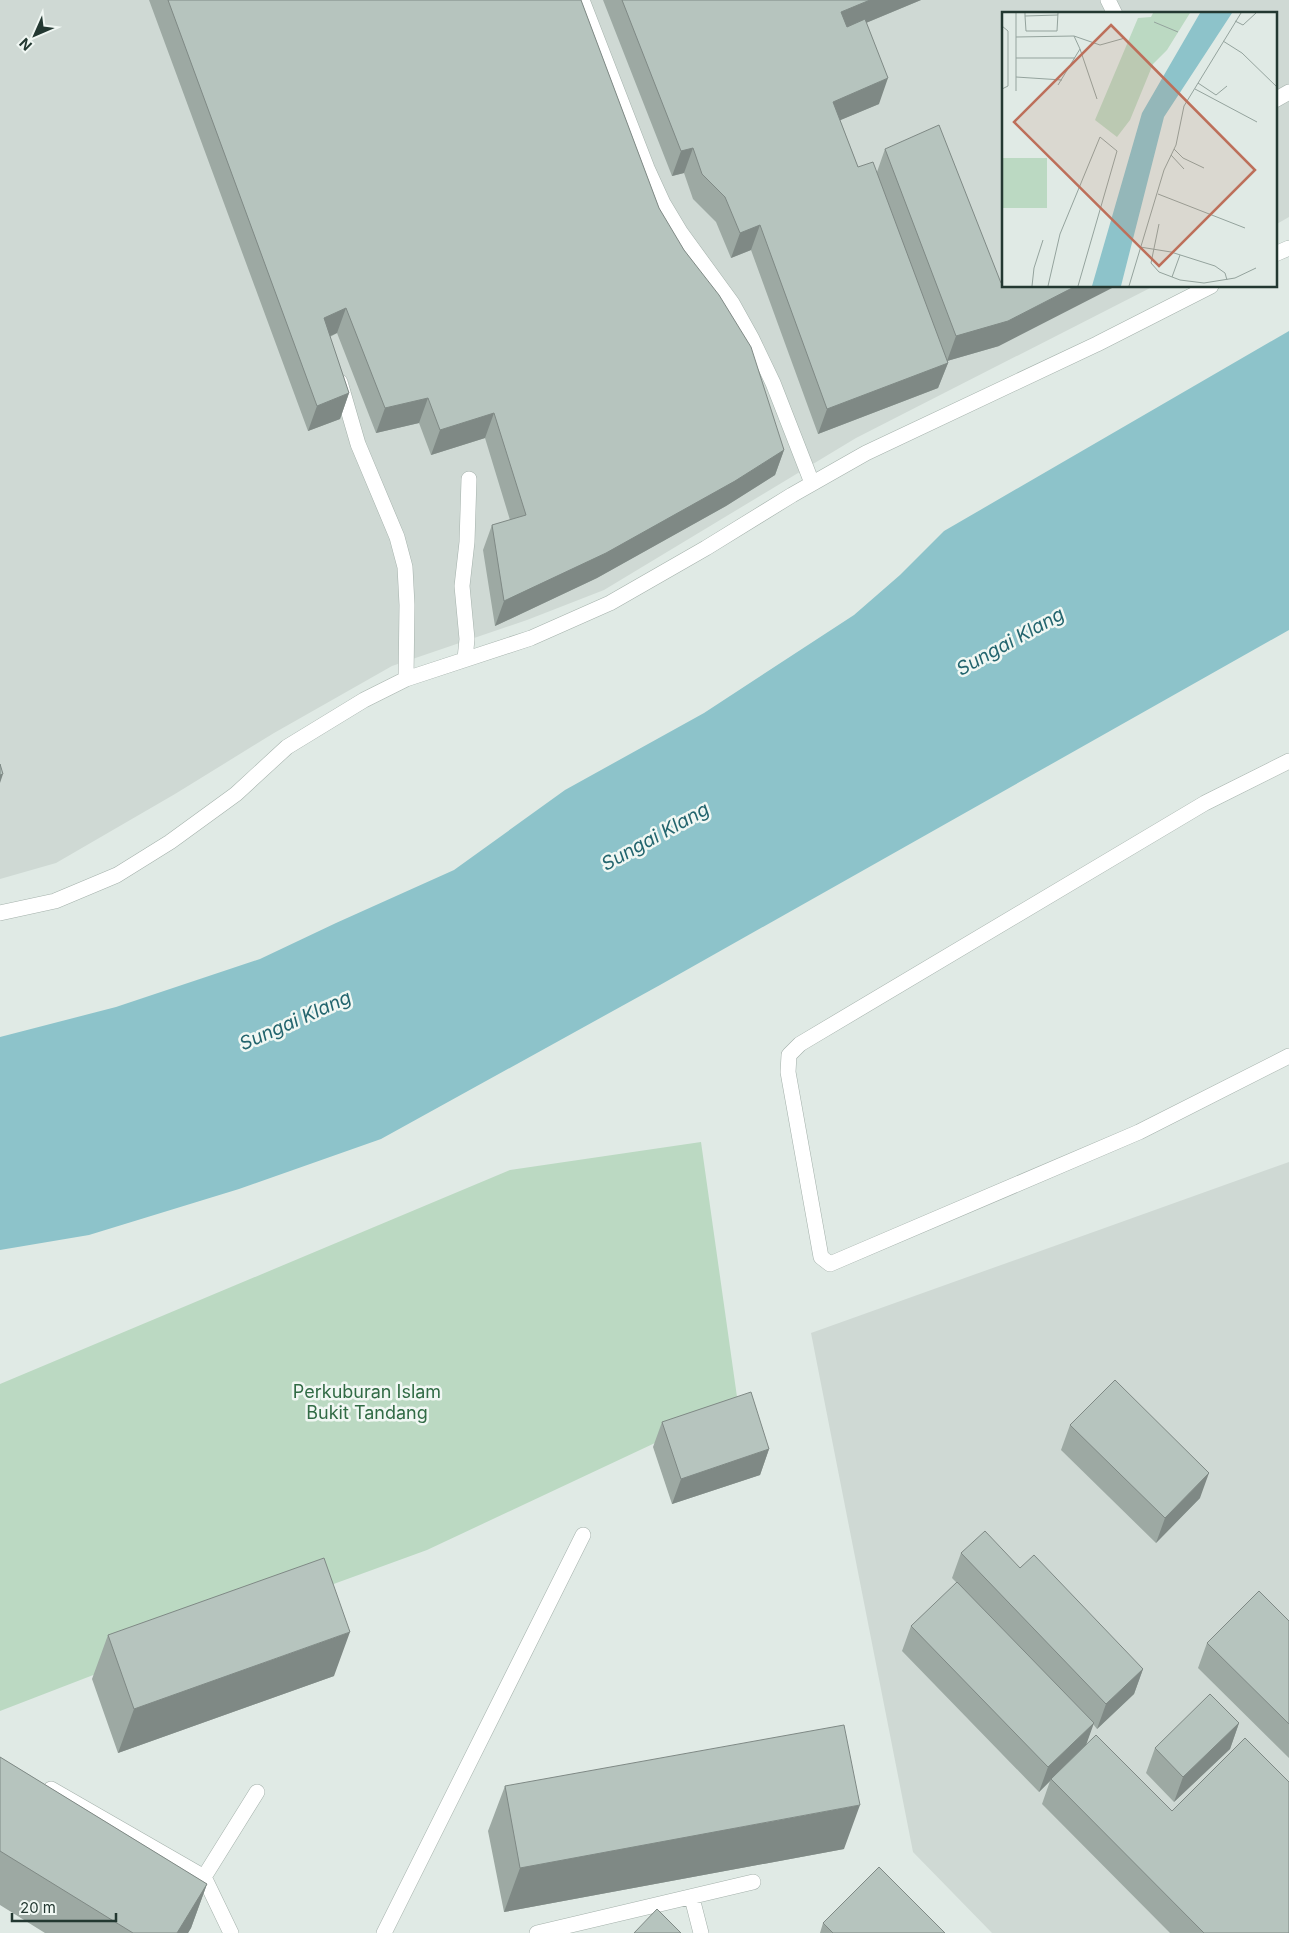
<svg xmlns="http://www.w3.org/2000/svg" width="1289" height="1933" font-family="Inter,sans-serif">
<style>
.built{fill:#cfd9d4}
.green{fill:#bbd9c2}
.water{fill:#8dc3ca}
.lines{fill:none;stroke-linecap:round;stroke-linejoin:round}
.minor-casing{stroke:#a4b1ab;stroke-width:16}
.minor{stroke:#fff;stroke-width:15}
.wall{fill:#9da9a3}
.shaded-wall{fill:#7f8985}
.building{fill:#b6c4be;stroke:#7f8985}
.labels{text-anchor:middle;stroke-width:5;stroke-linejoin:round;paint-order:stroke}
.park-label{font-size:18px;fill:#316b45;stroke:#f0f7f3}
.water-label{font-size:19px;font-style:italic;fill:#23656e;stroke:#f0f7f3}
.inset-road{fill:none;stroke:#94a39d;stroke-width:1}
.view{fill:#bd6f5a;fill-opacity:0.15;stroke:#bd6f5a;stroke-width:2.5}
.inset-edge{fill:none;stroke:#233831;stroke-width:2.5}
</style>
<rect width="100%" height="100%" fill="#e0eae5"/>
<path class="built" d="M0 0H1289V217L1275 225V14H1003V286H1154L856 438 604 590 527 620 392 666 274 733 175 794 56 863 0 879Z
M1289 1162V1933H992L913 1852 811 1333Z"/>
<path class="green" d="M701 1142 738 1404 427 1550 254 1613 0 1711V1384L510 1170Z"/>
<path class="water" d="M1289 331V630L660 985 381 1139 239 1189 89 1235 0 1250V1037L116 1007 260 959 336 923 454 870 565 790 704 713 854 615 900 575 944 531Z"/>
<g class="lines">
<defs>
<path id="minor" d="M582 0 647 168 663 203 681 233 732 303 752 339 773 383 812 483
M1108 0 1115 14
M1275 100 1289 92
M1275 254 1289 248
M340 382 358 444 397 537 405 567 407 605 406 679
M465 659 467 639 462 586 467 542 469 479
M1289 761 1205 803 800 1044 789 1055 788 1072 821 1257 830 1264 1139 1132 1289 1056
M0 913 55 901 117 875 170 842 236 794 287 747 364 700 406 679 531 638 610 603 706 548 792 495 866 453 1097 344 1211 286
M51 1789 204 1877 231 1933
M204 1877 257 1792
M692 1898 701 1933
M384 1933 583 1535
M537 1933 753 1882"/>
</defs>
<use href="#minor" class="minor-casing"/>
<use href="#minor" class="minor"/>
</g>
<path class="wall" d="M149 0H581L659 208 784 450 775 475 726 506 597 578 495 626 483 550 492 525 510 520 485 438 431 455 419 423 376 433 337 333 330 337 349 393 340 419 308 431Z
M603 0H921L866 23 879 104 840 120 858 167 877 172 885 149 999 346 947 361 948 363 938 388 818 434 751 250 731 258 716 222 693 199 684 173 672 176Z
M662 1422 769 1449 760 1475 672 1504 653 1447Z
M1070 1425 1200 1498 1156 1543 1061 1450Z
M961 1553 1020 1568 1143 1669 1134 1694 1097 1729 1093 1724 1086 1744 1289 1933H1170L1042 1804 1050 1781 1039 1792 902 1651 911 1626 957 1583 952 1578Z
M1289 1622V1758L1198 1668 1207 1643Z
M108 1635 334 1676 118 1753 92 1679Z
M1239 1723 1230 1749 1174 1802 1146 1773 1155 1748Z
M0 1757 207 1884 191 1928 188 1933H45L0 1905Z
M505 1786 844 1849 504 1912 488 1831Z
M823 1923 945 1933H820Z"/>
<path class="shaded-wall" d="M870 0H921L832 37 841 12Z
M888 78 879 104 824 127 833 102Z
M693 148 684 173 672 176 681 151Z
M760 225 751 250 731 258 740 233Z
M1076 286H1116L999 346 947 361 956 336Z
M346 308 337 333 314 343 324 318Z
M948 363 938 388 818 434 827 409Z
M349 393 340 419 308 431 317 406Z
M428 398 419 423 376 433 385 408Z
M494 413 485 438 431 455 440 430Z
M784 450 775 475 726 506 597 578 495 626 504 601Z
M3 774 0 783V775Z
M769 1449 760 1475 672 1504 681 1479Z
M1209 1473 1200 1498 1156 1543 1165 1518Z
M350 1632 334 1676 118 1753 134 1709Z
M1143 1669 1134 1694 1097 1729 1106 1704Z
M1094 1723 1085 1748 1051 1779 1050 1781 1039 1792 1048 1767Z
M1239 1723 1230 1749 1174 1802 1183 1777Z
M860 1805 844 1849 504 1912 520 1868Z
M207 1884 191 1928 188 1933H177Z"/>
<path class="building" d="M168 0H581L659 208 684 250 719 295 751 347 784 450 735 481 606 553 504 601 492 525 526 515 494 413 440 430 428 398 385 408 346 308 324 318 349 393 317 406Z
M622 0H870L841 12 847 27 865 19 888 78 833 102 858 167 873 162 948 363 827 409 760 225 740 233 725 197 702 174 693 148 681 151Z
M939 125 1001 283 1003 282V286H1076L1008 321 956 336 885 149Z
M0 764 3 774 0 775Z
M1115 1380 1209 1473 1165 1518 1070 1425Z
M751 1392 769 1449 681 1479 662 1422Z
M985 1531 1020 1568 1034 1555 1143 1669 1106 1704 961 1553Z
M324 1558 350 1632 134 1709 108 1635Z
M957 1582 1094 1723 1048 1767 911 1626Z
M1259 1591 1289 1621V1724L1207 1643Z
M1210 1694 1239 1723 1183 1777 1155 1748Z
M844 1725 860 1805 520 1868 505 1786Z
M1096 1735 1172 1811 1245 1738 1289 1782V1933H1204L1051 1779Z
M0 1757 207 1884 177 1933H133L0 1851Z
M879 1867 945 1933H833L823 1923Z
M657 1909 681 1933H634Z"/>
<g class="labels">
<g class="park-label">
<text x="367" y="1398">Perkuburan Islam<tspan x="367" dy="21">Bukit Tandang</tspan></text>
</g>
<g class="water-label">
<text transform="translate(1010 641) rotate(-29)" y="7">Sungai Klang</text>
<text transform="translate(655 836) rotate(-29)" y="7">Sungai Klang</text>
<text transform="translate(295 1020) rotate(-24)" y="7">Sungai Klang</text>
</g>
</g>
<g transform="translate(1002 12)">
<rect width="275" height="275" fill="#e0eae5"/>
<path d="M151 1H188L165 38 151 52 128 108 115 125 93 108 136 6 149 5ZM0 146H45V196H0Z" fill="#bbd9c2"/>
<path d="M198 1H230L162 105 119 274H90L140 101Z" fill="#8dc3ca"/>
<path class="inset-road" d="M23 1V4L56 3M23 4 24 19H55L56 1M233 9 241 13 254 1M152 10 176 20M0 14 6 19V74L0 77M14 25 72 24 98 33 123 26M221 29 240 41 275 75M78 37 95 87M14 46H73M14 65 60 68M196 71 214 83 225 74M56 73 78 37 72 24M193 77 255 110M14 79V1M172 137 181 146 202 156M169 143 182 157M156 182 243 216M157 212 149 251 157 260 178 268 202 271 233 266 254 256M138 235 169 240 213 254 223 261 225 268M170 265 178 243M30 274 32 256 41 228M46 274 58 222 98 125 115 139 76 274M127 274 162 158 174 133 182 94 239 1"/>
<path class="view" d="M109 13 253 158 157 254 12 110Z"/>
<rect width="275" height="275" class="inset-edge"/>
</g>
<g transform="translate(35 35) rotate(225)" stroke="#f0f7f3" stroke-width="4" paint-order="stroke">
<path d="M0-4L9 19L0 12L-9 19Z" fill="#233831"/>
<text y="-8" font-size="14" font-weight="bold" text-anchor="middle" fill="#233831">N</text>
</g>
<path d="M12 1913v8h104v-8" fill="none" stroke="#233831" stroke-width="2.5"/>
<text x="20" y="1913" font-size="15" fill="#233831" stroke="#f0f7f3" stroke-width="4" paint-order="stroke">20 m</text>
</svg>
